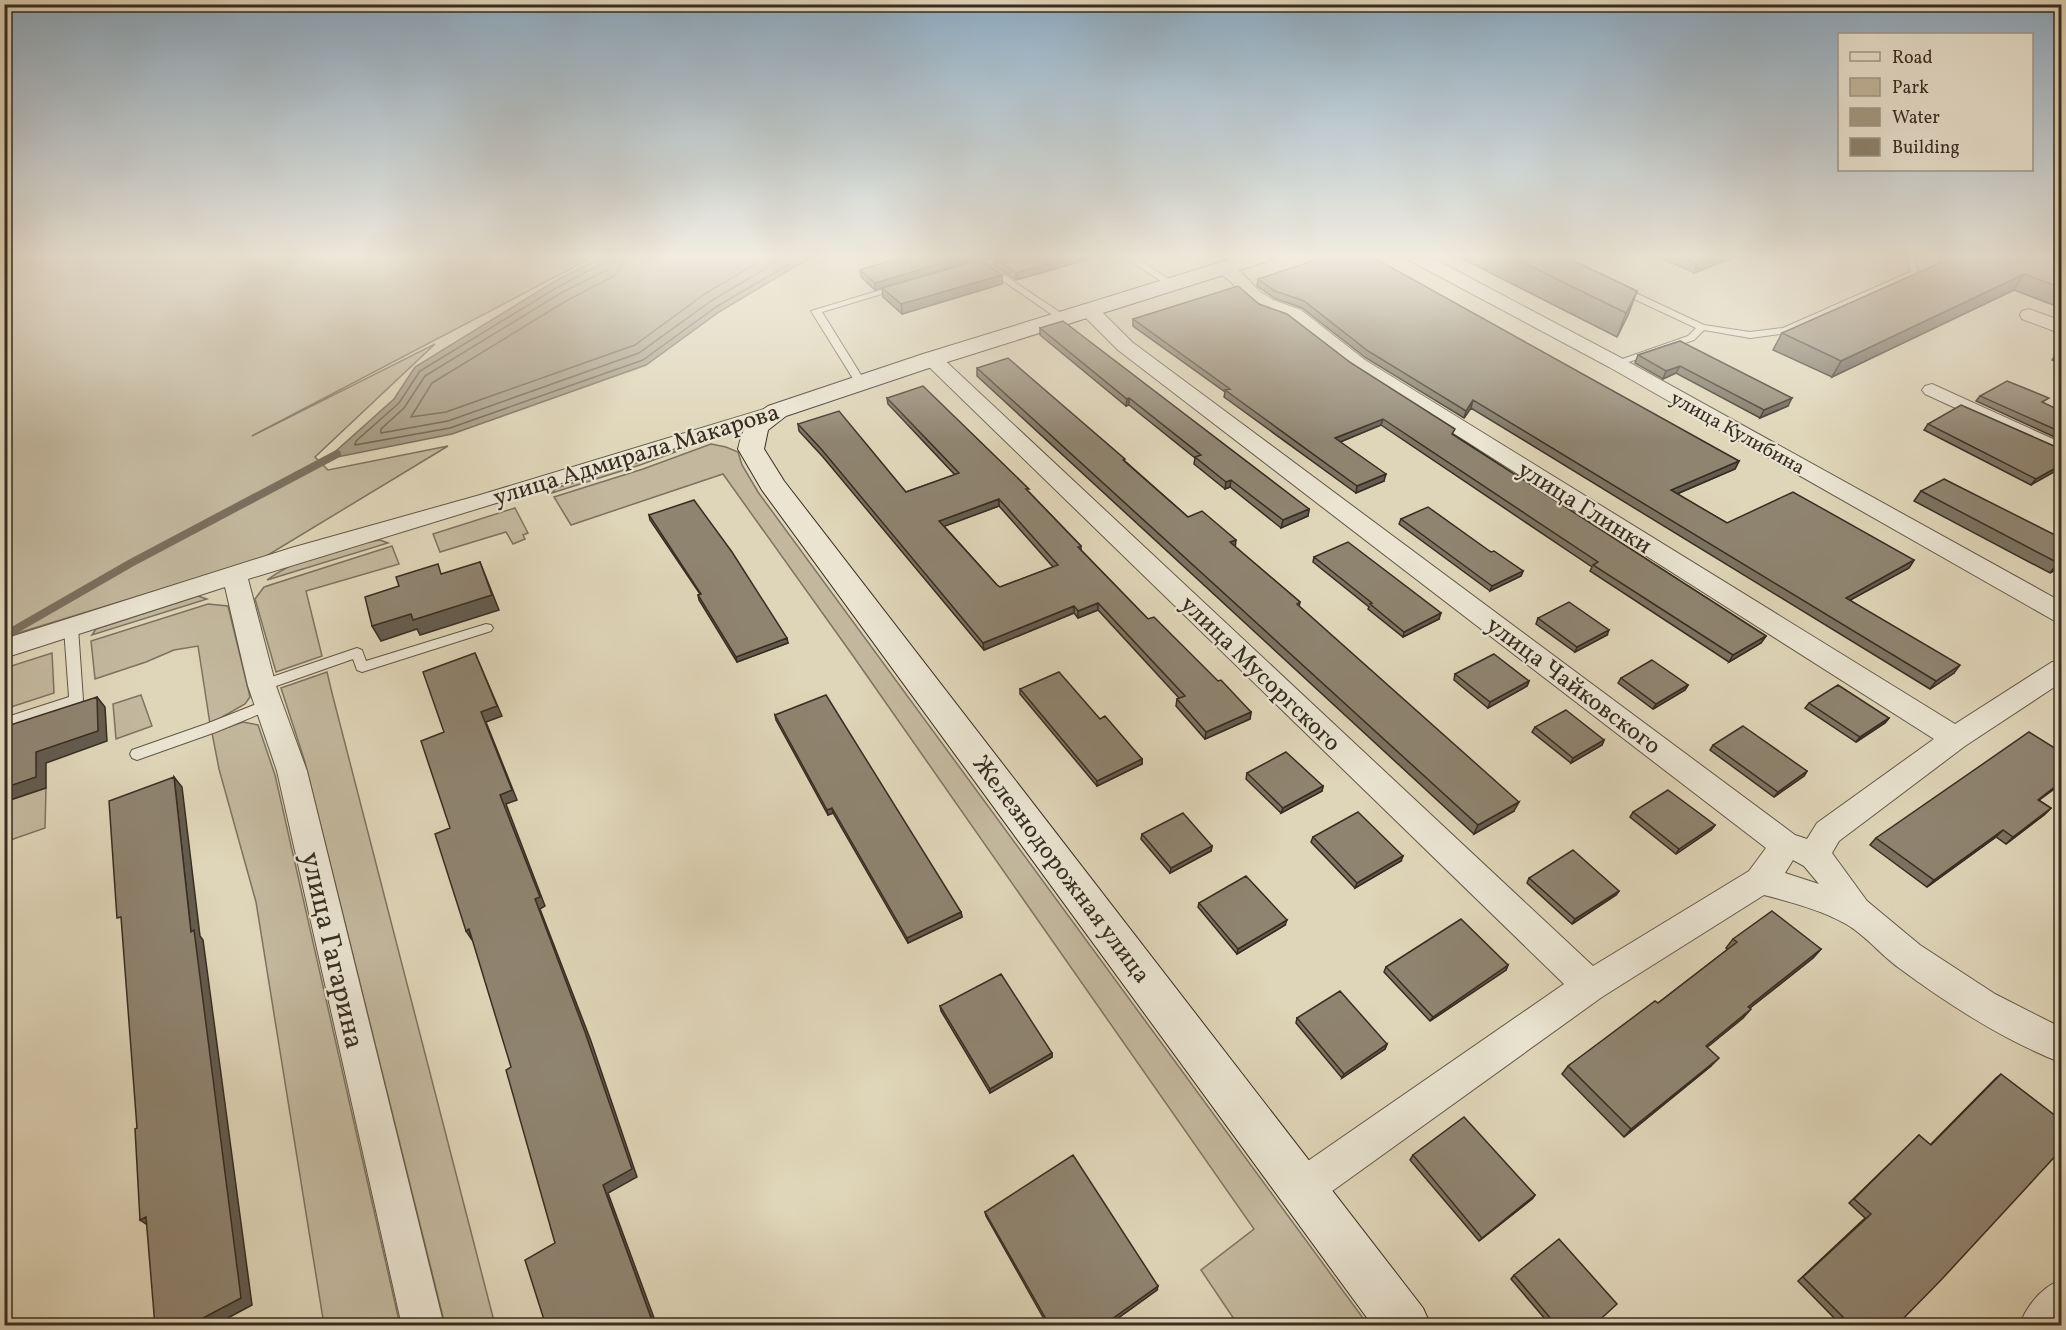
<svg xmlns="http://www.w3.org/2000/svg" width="2066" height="1330" font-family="Vollkorn,serif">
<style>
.green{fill:#c3b89e;stroke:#7e7260;stroke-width:1.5}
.water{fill:#a69c85;stroke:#7a705d;stroke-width:1.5}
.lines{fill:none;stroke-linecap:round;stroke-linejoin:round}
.shore{stroke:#6f6453;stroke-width:1.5}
.stream{stroke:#7a705d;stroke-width:8}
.lane-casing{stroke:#625747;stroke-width:2}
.street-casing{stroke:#625747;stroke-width:2}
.secondary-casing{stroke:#382d21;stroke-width:2}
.lane{fill:#eae4d1;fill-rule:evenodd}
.street{fill:#eae4d1;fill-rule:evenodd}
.secondary{fill:#eae4d1;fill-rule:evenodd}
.wall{fill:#7b7260;stroke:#382d21;stroke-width:1.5;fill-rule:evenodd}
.shaded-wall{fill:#645c4e;stroke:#382d21;stroke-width:1.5}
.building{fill:#8f8470;stroke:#382d21;stroke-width:1.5;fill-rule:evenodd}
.labels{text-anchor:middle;stroke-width:4.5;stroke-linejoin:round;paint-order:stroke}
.far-street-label{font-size:20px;fill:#382d21;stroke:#eae4d1}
.street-label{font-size:24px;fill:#382d21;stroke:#eae4d1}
.near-street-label{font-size:28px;fill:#382d21;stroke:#eae4d1}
</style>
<rect width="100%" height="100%" fill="#dfd5b8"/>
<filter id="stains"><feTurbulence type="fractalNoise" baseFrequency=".00333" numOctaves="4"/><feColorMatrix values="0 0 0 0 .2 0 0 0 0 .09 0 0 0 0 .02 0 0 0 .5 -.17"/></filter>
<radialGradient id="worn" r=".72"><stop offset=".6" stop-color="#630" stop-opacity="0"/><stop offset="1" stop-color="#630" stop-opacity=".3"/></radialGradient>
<path class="green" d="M5 255H597L252 436 435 344 315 457 328 470 448 446 263 558 5 637Z
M697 444 640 465 552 493 556 488Z
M711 444 726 447 738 452 742 465 758 492 1368 1325H1238L1201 1270 1254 1229 851 653 723 474 571 525 554 497 643 469Z
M515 508 528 533 523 535 525 539 513 544 506 532 440 552 433 534Z
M380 540 388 543 267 580C298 557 342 546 380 540Z
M392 546 399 564 306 591 322 656 276 672 255 599 264 587Z
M198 596 207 599 92 635 96 629Z
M208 604 228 606 250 697 245 704 210 724 198 646 174 650 146 662 95 679 91 641Z
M52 653 54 693 5 709V668Z
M327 672 332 693 495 1325H445L305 762 281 688Z
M141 695 152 726 116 739 113 704Z
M243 722 258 725 275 775 400 1325H324L256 902 219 769 212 733Z
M46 788 45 828 5 842V802Z"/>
<path class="water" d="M606 255H821L801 263 719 312 646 365 452 434 327 459 394 399 415 367 555 281Z"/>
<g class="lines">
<path class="shore" d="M607 255 603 263 558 287 420 371 399 403 356 441 355 445 450 428 643 360 716 307 805 255
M614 255 613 263 607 270 561 293 425 376 404 408 381 429V433L448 421 639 353 711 301 788 255
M624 255 621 267 614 276 566 301 432 383 411 417 446 412 635 345 706 293 771 255"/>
<path class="stream" d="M4 636 131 563 337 454"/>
<defs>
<path id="lane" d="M1003 255H1018L989 265 1067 317V321H1061L983 267 968 271 964 268Z
M1121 255H1132L1178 285 1170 287Z
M1907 255H1915L1918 275 1788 333 1750 338 1704 330 1694 340 1620 365 1616 366 1611 363 1688 336 1696 328 1617 291V287H1623L1704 325 1750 332 1783 328 1910 272Z
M897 285 905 287 822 312 866 383 865 385H857L811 311Z
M71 624 78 628 83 700 81 704 4 728V718L69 697 64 628Z
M486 624 491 625 493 628 491 631 362 672 357 670 353 659 262 691 255 686 257 682 357 648 362 650 366 661Z
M269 699 274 700 276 704 274 708 216 732 137 760 132 758 130 754 132 750 206 724Z"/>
<path id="street" d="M1405 255H1427L1623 359 2062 602V623L2053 620 1609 367 1407 259Z
M1223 263 1241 272 1259 291 1273 300 1301 310 1365 360 1955 724 2052 662 2062 660V682L1965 746 1839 841 1832 853 1867 901 1920 945 1995 994 2062 1028V1063C2003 1040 1949 1005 1899 968 1881 955 1865 935 1846 924 1821 910 1791 902 1764 895L1602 997 1317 1202 1303 1208 1289 1202 1283 1188 1289 1174 1564 984 925 363 922 359 925 355H939L1593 966 1749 871 1766 848 1118 350 1083 315 1081 311 1083 307H1097L1132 342 1795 835 1807 839 1817 823 1934 739 1351 368 1287 318 1259 308 1247 299 1229 280 1217 272 1214 268 1217 264ZM1793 860 1804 866 1819 884 1785 873Z
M2029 309 2062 321V334L2022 319 2020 315 2022 311Z
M1932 384 2062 443V457L1925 394 1922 390 1925 386Z
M777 405 784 407 787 411 784 415 248 579 276 686 307 771 444 1326H402L277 771 248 686 225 587 4 658V639L291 548 480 495Z
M2062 1279V1326H2019C2027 1305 2041 1288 2062 1279Z"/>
<path id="secondary" d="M1244 255H1277L1274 259 941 364 786 416 768 430 764 449 784 481 1423 1308 1431 1326H1373L762 490 738 449C744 424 747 421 768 406L923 354Z"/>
</defs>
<use href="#lane" class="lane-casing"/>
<use href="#street" class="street-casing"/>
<use href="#secondary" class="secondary-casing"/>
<use href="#lane" class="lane"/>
<use href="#street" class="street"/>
<use href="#secondary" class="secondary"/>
</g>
<path class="wall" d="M909 255 875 290 861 277 860 270Z
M1004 255H1103L1016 280 995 266V259Z
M1455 255H1561L1637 291 1628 315 1617 337Z
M1658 255H1739L1694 273 1657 256Z
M2061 255V308L2014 290 1832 377 1773 350 1782 333Z
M1002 275V284L902 314 883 297 882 288Z
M1258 279 1739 461 1735 469 1677 494 1727 523 1914 560 1909 568 1850 600 1954 673 1930 689 1471 408 1464 418 1366 358 1302 308 1274 298 1257 286Z
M1259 304 1351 363 1453 435 1766 636 1761 643 1729 662 1590 571 1592 567 1381 425 1340 442 1384 481 1356 493 1224 397 1225 392 1133 326V319Z
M1040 328 1309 509 1308 516 1281 528 1230 487 1225 489 1194 464 1195 458 1129 405 1126 406 1040 335Z
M1680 341 1788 406 1760 418 1676 373 1663 379 1635 363 1638 355Z
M2061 347V364L2052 360Z
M977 368 1125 461 1188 517 1235 547 1300 602 1299 607 1514 811 1474 834 977 376Z
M1980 396 2045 404 2061 411V440L1976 401Z
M887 398 1029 492 1081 546V550L1148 619 1251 712 1250 719 1205 739 1176 706 1177 699 1179 698 1098 610 1078 618 1074 613 984 650 823 457 799 431 798 424 906 492 955 475 888 404ZM999 506 1053 567 1000 587 997 585 944 526Z
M1928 424 2061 449 2031 485 1924 430Z
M1921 491 2061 538V566L2050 573 1914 501Z
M649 515 788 643 737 662 699 600 698 595 700 594 650 520Z
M1401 519 1491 552 1523 571 1521 576 1490 591 1399 524Z
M1314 557 1439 619 1403 637 1368 609 1369 607 1313 562Z
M1538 618 1607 635 1575 652 1536 624Z
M1455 674 1529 681 1527 686 1488 708 1454 680Z
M1621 678 1688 685 1685 690 1653 709 1618 683Z
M1020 689 1100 719 1142 759V764L1097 786 1020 694Z
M1809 703 1889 718 1885 723 1856 742 1805 708Z
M775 715 961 912 962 917 908 943 833 813 828 815 776 720Z
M1535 727 1604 740 1602 745 1571 763 1532 732Z
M1713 745 1807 771 1804 776 1774 797 1710 750Z
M1247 773 1323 786 1322 791 1281 813 1246 779Z
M2039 800 2051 808 2044 815 2006 844 1996 837 1927 887 1870 845 1876 838Z
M1633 812 1715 825 1711 830 1676 854 1630 817Z
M1142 834 1212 846 1211 851 1170 873 1141 839Z
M1313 837 1401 861 1355 888 1311 842Z
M1529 878 1619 891 1616 895 1572 924 1527 883Z
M1199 903 1285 925 1237 954 1198 907Z
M1733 939 1821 949 1813 958 1750 1008 1743 1018 1707 1047 1711 1066 1624 1137 1562 1074 1568 1066 1658 1003 1728 949 1726 948Z
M1508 965 1506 970 1430 1021 1384 972 1386 967Z
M940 1006 1052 1053V1057L990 1093 941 1011Z
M1297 1018 1387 1044 1385 1049 1342 1078 1296 1023Z
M2001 1074 1896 1326H1842L1798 1281 1865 1218 1849 1203 1914 1140 1919 1135 1930 1145 1996 1078Z
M1413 1155 1535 1195 1532 1199 1479 1241 1410 1160Z
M985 1212 1157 1290 1107 1326H1048L986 1216Z
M1514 1275 1593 1326H1551L1511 1279Z"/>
<path class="shaded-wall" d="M969 255H994L875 290V283Z
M1078 255H1103L1016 280V273Z
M1720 255H1739L1694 273 1697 264Z
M2024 274 2014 290 1832 377 1841 361Z
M1002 275V284L902 314 901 304Z
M1637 291 1628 315 1617 337 1626 313Z
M1680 366 1676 373 1663 379 1666 371Z
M1129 398V405L1126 406 1127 399Z
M1792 398 1788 406 1760 418 1764 410Z
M1473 400 1471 408 1464 418 1466 411Z
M1383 419 1381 425 1333 445 1335 438Z
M1739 461 1735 469 1667 498 1671 490Z
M2061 465V468L2031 485 2036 479Z
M1386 474 1384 481 1356 493 1357 486Z
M1231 480 1230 487 1225 489 1226 482Z
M999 499V506L940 528 939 521Z
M1309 509 1308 516 1281 528 1283 520Z
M1236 540 1235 549 1230 542Z
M1914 560 1909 568 1841 605 1846 598Z
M2061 561V566L2050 573 2058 563Z
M480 562 499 610 420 635 417 629 381 641 372 626Z
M1523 571 1521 576 1490 591 1492 586Z
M1098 603V610L1078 618V611Z
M1074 606V613L984 650 983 643Z
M1441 613 1439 619 1403 637 1404 632Z
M1609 630 1607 635 1575 652 1577 647Z
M1766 636 1761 643 1729 662 1733 655Z
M787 638 788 643 737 662 736 657Z
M475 653 502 716 486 722 517 800 506 804 545 906 540 909 591 1041 637 1177 608 1193 657 1326H654L603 1185 535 899 500 795 481 712Z
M1960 665 1954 673 1930 689 1936 681Z
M1529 681 1527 686 1488 708 1490 702Z
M1688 685 1685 690 1653 709 1656 704Z
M97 697 105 707 107 741 46 763V788L4 802V788L36 752Z
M1251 712 1250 719 1205 739 1206 732Z
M1889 718 1885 723 1856 742 1860 737Z
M1604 740 1602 745 1571 763 1573 758Z
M1142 759V764L1097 786V781Z
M1807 771 1804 776 1774 797 1778 792Z
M174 777 182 787 200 936 203 940 252 1305 213 1326H188L191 932Z
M2061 782V784L2031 806 2038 800Z
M1323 786 1322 791 1281 813 1283 808Z
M1519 802 1514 811 1474 834 1478 825Z
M832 808 833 813 828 815 827 810Z
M2051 808 2044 815 2006 844 2013 837Z
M1715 825 1711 830 1676 854 1679 849Z
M2003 830 1996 837 1927 887 1934 880Z
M1212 846 1211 851 1170 873 1171 868Z
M1403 856 1401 861 1355 888 1357 883Z
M1619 891 1616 895 1572 924 1575 919Z
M961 912 962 917 908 943 907 938Z
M1287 920 1285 925 1237 954 1238 949Z
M469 929 472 940 466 931Z
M1821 949 1813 958 1741 1015 1748 1007Z
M1508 965 1506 970 1430 1021 1433 1017Z
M1751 1009 1743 1018 1699 1054 1706 1046Z
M1387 1044 1385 1049 1342 1078 1344 1074Z
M1052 1053V1057L990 1093V1089Z
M1719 1058 1711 1066 1624 1137 1631 1129Z
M1535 1195 1532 1199 1479 1241 1482 1238Z
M146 1217 152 1228 140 1220Z
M1158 1286 1157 1290 1107 1326H1102Z"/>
<path class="building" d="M909 255H969L875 283 860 270Z
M1004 255H1078L1016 273 995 259Z
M1331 255H1369L1739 461 1671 490 1727 523 1793 492 1914 560 1846 598 1960 665 1936 681 1473 400 1466 411 1368 351 1304 301 1275 291 1258 279Z
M1508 255H1561L1637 291 1626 313Z
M1679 255H1720L1697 264Z
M1958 255H2061V288L2024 274 1841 361 1782 333Z
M980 260 1002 275 901 304 882 288Z
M1238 286 1259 304 1287 314 1351 363 1455 429 1452 434 1766 636 1733 655 1593 565 1598 562 1383 419 1335 438 1386 474 1357 486 1225 390 1230 389 1133 319Z
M1063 321 1309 509 1283 520 1231 480 1226 482 1195 457 1201 455 1129 398 1127 399 1040 328Z
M1680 341 1792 398 1764 410 1680 366 1666 371 1638 355Z
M1008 358 1125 459 1123 460 1188 517 1202 511 1236 540 1230 542 1300 602 1297 604 1519 802 1478 825 977 368Z
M2007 381 2049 398 2042 402 2061 411V432L1980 396Z
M923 386 1029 489H1026L1081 546 1078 547 1148 619 1154 617 1218 681 1221 680 1251 712 1206 732 1177 699 1185 696 1098 603 1078 611 1074 606 983 643 822 450 798 424 839 411 906 492 959 473 887 398ZM999 499 1058 565 1000 587 997 585 939 521Z
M1961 405 2061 449V465L2036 479 1928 424Z
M1944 479 2061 538V561L2058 563 1921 491Z
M694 500 732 552 787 638 736 657 698 595 701 594 649 515Z
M1428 507 1491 552 1494 551 1523 571 1492 586 1401 519Z
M1348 542 1441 613 1404 632 1370 604 1372 603 1314 557Z
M480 562 492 595 413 620 411 614 372 626 365 597 399 586 396 577 438 564 441 574Z
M1569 602 1609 630 1577 647 1538 618Z
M475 653 497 706 481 712 512 790 500 795 540 897 535 899 585 1032 632 1169 603 1185 654 1326H546L525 1260 555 1243 506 1070 511 1067 469 929 466 931 435 834 450 828 421 741 444 732 423 672Z
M1494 654 1529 681 1490 702 1455 674Z
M1652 660 1688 685 1656 704 1621 678Z
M1059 672 1100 719 1105 716 1142 759 1097 781 1020 689Z
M1838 685 1889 718 1860 737 1809 703Z
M826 695 961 912 907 938 832 808 827 810 775 715Z
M97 697 98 731 36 752V777L4 788V727Z
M1566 710 1604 740 1573 758 1535 727Z
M1743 726 1807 771 1778 792 1713 745Z
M2029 732 2061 752V782L2038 800 2051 808 2013 837 2003 830 1934 880 1876 838Z
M1286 752 1323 786 1283 808 1247 773Z
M174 777 191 932 194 930 241 1298 188 1326H155L146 1217 140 1220 135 1129 137 1128 121 917 117 918 109 801Z
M1668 790 1715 825 1679 849 1633 812Z
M1358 812 1403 856 1357 883 1313 837Z
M1183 813 1212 846 1171 868 1142 834Z
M1573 850 1619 891 1575 919 1529 878Z
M1246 876 1287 920 1238 949 1199 903Z
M1772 911 1821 949 1748 1007 1751 1009 1706 1046 1719 1058 1631 1129 1568 1066 1655 1001 1658 1003 1737 942 1733 939Z
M1461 919 1508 965 1433 1017 1386 967Z
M1001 974 1052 1053 990 1089 940 1006Z
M1340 991 1387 1044 1344 1074 1297 1018Z
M2001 1074 2061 1120V1150L1942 1279 1896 1326H1852L1803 1277 1871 1214 1854 1199 1919 1135 1931 1145Z
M1464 1117 1535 1195 1482 1238 1413 1155Z
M1073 1155 1158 1286 1102 1326H1050L985 1212Z
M1559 1239 1617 1304 1593 1326H1557L1514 1275Z"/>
<linearGradient id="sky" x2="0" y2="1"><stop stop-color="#8daac0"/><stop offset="0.58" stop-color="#f1ecdf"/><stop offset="1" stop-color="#f1ecdf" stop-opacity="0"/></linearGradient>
<rect width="2066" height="442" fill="url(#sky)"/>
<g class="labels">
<g class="far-street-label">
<text transform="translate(1738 432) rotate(29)" y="7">улица Кулибина</text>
</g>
<g class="street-label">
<text transform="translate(636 454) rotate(-17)" y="8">улица Адмирала Макарова</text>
<text transform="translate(1585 507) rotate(32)" y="8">улица Глинки</text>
<text transform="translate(1261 673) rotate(44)" y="8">улица Мусоргского</text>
<text transform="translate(1574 685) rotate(37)" y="8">улица Чайковского</text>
<text transform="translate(1062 869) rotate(53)" y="8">Железнодорожная улица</text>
</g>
<g class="near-street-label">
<text transform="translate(334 950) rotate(77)" y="10">улица Гагарина</text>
</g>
</g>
<rect width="2066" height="1330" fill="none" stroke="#dfd5b8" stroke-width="24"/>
<rect x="6" y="6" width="2054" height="1318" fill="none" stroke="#382d21" stroke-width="3"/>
<rect x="12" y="12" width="2042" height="1306" fill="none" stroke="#382d21" stroke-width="1.5"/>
<rect x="1838" y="33" width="195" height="138" fill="#eae4d1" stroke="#a39b8b" stroke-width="1.5"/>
<rect x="1850" y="52" width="30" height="9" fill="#eae4d1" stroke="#a39b8b" stroke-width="1.5"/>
<text x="1892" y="63" font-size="18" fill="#382d21">Road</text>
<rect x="1850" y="78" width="30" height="18" fill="#c3b89e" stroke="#a39b8b" stroke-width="1.5"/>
<text x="1892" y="93" font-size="18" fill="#382d21">Park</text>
<rect x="1850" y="108" width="30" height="18" fill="#a69c85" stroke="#a39b8b" stroke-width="1.5"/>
<text x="1892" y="123" font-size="18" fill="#382d21">Water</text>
<rect x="1850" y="138" width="30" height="18" fill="#8f8470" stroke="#a39b8b" stroke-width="1.5"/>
<text x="1892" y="153" font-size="18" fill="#382d21">Building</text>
<rect width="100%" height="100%" filter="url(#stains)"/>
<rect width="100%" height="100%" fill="url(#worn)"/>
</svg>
